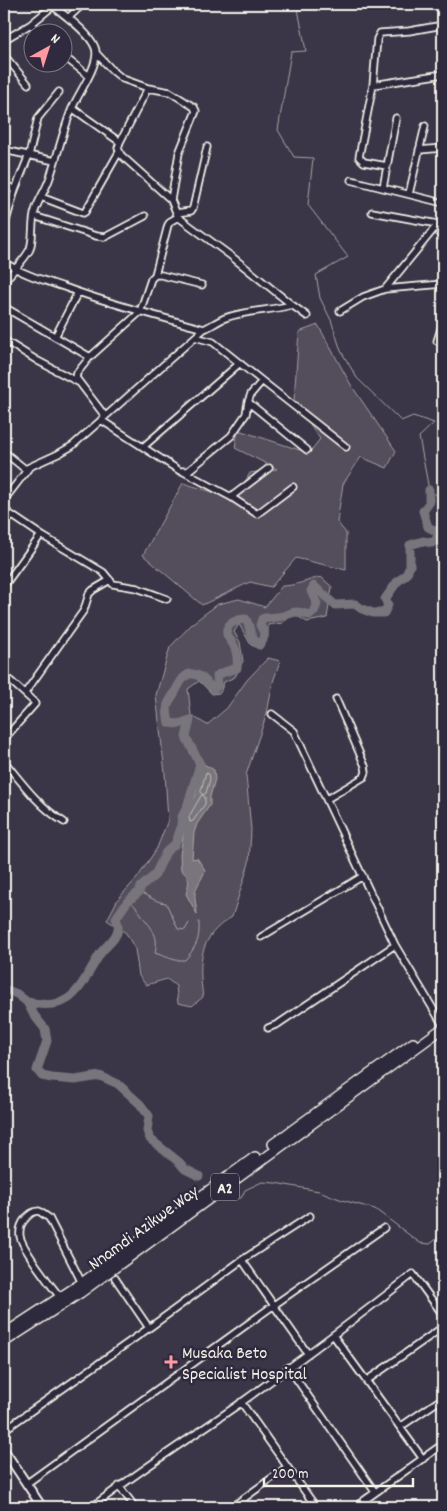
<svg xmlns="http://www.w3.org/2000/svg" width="447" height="1511" font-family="Dekko,sans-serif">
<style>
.green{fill:#534e5c;stroke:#a4a0a2}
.water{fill:#78747b;stroke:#aaa6a7}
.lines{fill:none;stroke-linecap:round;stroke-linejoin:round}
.shore{stroke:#c2bfbc;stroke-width:1}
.stream{stroke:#aaa6a7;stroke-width:1}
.river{stroke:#78747b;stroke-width:9}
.minor-casing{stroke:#f4f1e8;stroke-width:9}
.tertiary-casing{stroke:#f4f1e8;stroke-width:11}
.trunk-casing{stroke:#f4f1e8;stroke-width:12}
.minor{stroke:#2f2a3d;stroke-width:5.5}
.tertiary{stroke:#2f2a3d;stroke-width:7}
.trunk{stroke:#2f2a3d;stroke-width:9}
.poi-dot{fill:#ff9aa2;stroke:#2f2a3d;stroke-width:2}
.labels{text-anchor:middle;stroke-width:5;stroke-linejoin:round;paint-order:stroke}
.shield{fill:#2f2a3d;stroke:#b9b5b5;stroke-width:1}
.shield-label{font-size:16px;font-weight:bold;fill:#f4f1e8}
.street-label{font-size:18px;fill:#f4f1e8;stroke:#2f2a3d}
.poi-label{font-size:18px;fill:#f4f1e8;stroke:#2f2a3d;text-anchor:start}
</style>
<rect width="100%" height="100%" fill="#3b3647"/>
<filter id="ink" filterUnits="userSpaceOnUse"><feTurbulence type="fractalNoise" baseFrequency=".02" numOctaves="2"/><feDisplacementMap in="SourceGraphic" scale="10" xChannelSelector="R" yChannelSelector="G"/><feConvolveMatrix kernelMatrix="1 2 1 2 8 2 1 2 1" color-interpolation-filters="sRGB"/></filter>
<g filter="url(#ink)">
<path class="green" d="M318 325 351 385 396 451 387 468 361 457 343 484 337 522 346 533V570L296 558 271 587 250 582 202 605 143 555 183 483 235 499 250 473 277 469 235 448 238 430 309 453 320 439 294 400 299 332Z
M321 577 332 587 327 618 307 622 294 614 282 623 268 625V637L261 649 251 645 239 624 234 632 240 642 243 661 235 677 224 682 220 693 212 694 199 681 188 689 191 715 207 725 227 708 247 680 268 658 280 661 273 682 267 713 246 775 251 830 249 863 232 917C199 936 198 962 203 997L192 1006 178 1003 176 986 167 979 146 985 139 976 135 949 126 933 107 920 118 899 138 877 157 848 168 820 165 773 156 695 170 647 194 622 218 604 239 599 265 607 282 586C295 586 308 580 321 577Z"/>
<path class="water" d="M202 763 214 770 215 779 210 797V805L197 824 194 833 192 859 197 858 205 870C203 878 196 886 195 893 194 899 197 907 197 914L186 894C189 882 191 878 181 870L180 855 184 829 183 817 195 797Z"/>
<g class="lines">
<path class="shore" d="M206 773 209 774 210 779 206 793 203 795 201 792Z
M202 795 205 797V804L193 821 190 822 189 817Z"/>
<path class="stream" d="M297 4 306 51 291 52 278 130 294 157 313 158 308 205 348 257 316 275 320 298 331 320 341 351 357 378 401 421 413 416 434 423 419 437 429 490 443 500
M139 892C149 896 155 902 166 903L178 929 185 930 189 923
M133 904C137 908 140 912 143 917 153 930 159 936 155 953L175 960H185C196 947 200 940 199 922
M233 1199 241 1198 245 1190 262 1182 275 1183 319 1191 342 1200 375 1209 420 1243 430 1244 443 1234"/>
<path class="river" d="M4 989 17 994 27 1002 34 1015 45 1029 47 1041 37 1070 42 1076 52 1078 75 1080 100 1076 118 1084 140 1104 149 1116 147 1131 150 1139 179 1162 185 1169 199 1176
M27 1002C74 1013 79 987 100 954 105 946 117 939 118 929 119 926 117 921 116 918L127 902 139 892 141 887 155 875 166 852 175 844 180 831 182 817 187 807 200 764 186 737 190 720 179 724 169 723C168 717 166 710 168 704 170 699 174 695 176 690 181 681 186 669 199 676 204 678 209 686 214 689L218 685 217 676C223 671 230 671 237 668 238 658 237 649 231 641 229 638 228 638 227 634 225 623 238 619 246 619 252 630 248 636 259 645L263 640 264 633 260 625 262 619C267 617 272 618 278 617 293 615 291 608 309 615L314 612 317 604 311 591 314 586 335 605 355 604 362 609 373 613H384L388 605 385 599 397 582 406 575 410 566V545L423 541 432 543 438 538 436 531 428 527 423 511 429 503V490"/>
<defs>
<path id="minor" d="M68 18 83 4
M31 24 39 32
M443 25 409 31 380 33 377 39 373 85 443 74
M4 40 31 24 53 6
M96 53 113 71 123 79 148 88 170 92 194 107 196 111 179 153 171 200 178 217 231 256 292 305
M4 55 28 84
M62 55 89 76
M373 85 359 157 364 162 387 166
M72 108 120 142 148 88
M4 116 7 119
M120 142 118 148 121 155 171 200
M4 150 55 161
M419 150 443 148
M351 180 443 203
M4 184 15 190 4 228
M383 188 396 118
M15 190 29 155 38 118 59 92
M409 194 425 126
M41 197 83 213 85 212 119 152
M372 212 438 224
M176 213 191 211 193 208 207 147
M34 216 96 236 105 237 109 235 145 216
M4 262C22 274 43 280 64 287 110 304 157 316 204 329
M155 275 168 225 171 221 178 217
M4 282C11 272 25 260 30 249 34 237 31 223 35 211 38 201 45 191 49 180 57 158 62 134 71 111 77 95 97 69 96 52 95 36 62 13 50 4
M385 289 443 218
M4 307 90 357
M340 311 363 297 385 289 443 284
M55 337 78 292
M4 340 38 361 78 382
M437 341 443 322
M262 381 346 447
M248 402 307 450
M105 416 76 378 77 373 90 357 140 312 151 279 155 275H161L202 285
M101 420 180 471H188L231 436 246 414 248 402 251 394 262 381 213 342 195 337
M143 447 240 363
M4 452 25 469 58 454 72 446 204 329C211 326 218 321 225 318 247 310 270 311 292 305L307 316
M184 472 231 497 257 514 293 487
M231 497 269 468
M4 500 28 469
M4 510 41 535 103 572 113 584 137 588 167 599
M4 586 41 535
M4 675 34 702 35 704 4 739
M25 693 84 610 89 594 93 590 110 580
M272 714 294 731 395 945 441 1022
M4 761C22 783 39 807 64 822
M327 799 364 777 366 772 365 766 336 699
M261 937 363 876
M268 1028 278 1024 395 945
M242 1260 308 1354
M115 1278 149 1328
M60 1297C51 1286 22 1248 20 1236 19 1229 22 1222 26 1218 30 1214 33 1211 39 1211L49 1218 82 1283
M333 1335 423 1459
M288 1367 375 1492
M366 1381 443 1327
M241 1402 316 1507
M400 1427 443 1398
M4 1430 149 1328 242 1260 310 1216
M26 1484 274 1305 384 1228
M119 1486 135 1507
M92 1507C140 1470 192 1437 242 1402 300 1360 357 1318 413 1274L443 1315
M232 1507 287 1467
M355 1507 443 1444"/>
<path id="tertiary" d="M4 1450 42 1507"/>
<path id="trunk" d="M273 1144 413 1043
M4 1334 82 1283 255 1157
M4 1342 80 1293 443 1028"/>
</defs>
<use href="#minor" class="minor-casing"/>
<use href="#tertiary" class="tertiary-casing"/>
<use href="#trunk" class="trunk-casing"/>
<use href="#minor" class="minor"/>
<use href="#tertiary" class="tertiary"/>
<use href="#trunk" class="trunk"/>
</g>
</g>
<path class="poi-dot" d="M168.5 1354.5h5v5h5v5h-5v5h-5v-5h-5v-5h5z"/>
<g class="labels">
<rect class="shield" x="211" y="1173.5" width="28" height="27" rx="4"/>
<g class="shield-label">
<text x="225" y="1193">A2</text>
</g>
<g class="street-label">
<text transform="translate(143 1227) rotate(-36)" y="6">Nnamdi Azikwe Way</text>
</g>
<g class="poi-label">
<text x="182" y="1358">Musaka Beto<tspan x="182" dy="21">Specialist Hospital</tspan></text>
</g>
</g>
<rect width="447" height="1511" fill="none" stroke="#2f2a3d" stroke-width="20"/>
<rect x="10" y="10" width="427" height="1491" fill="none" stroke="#f4f1e8" stroke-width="2" filter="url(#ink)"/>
<g transform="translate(48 48) rotate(39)"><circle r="24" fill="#2f2a3d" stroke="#7e7a81"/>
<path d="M0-4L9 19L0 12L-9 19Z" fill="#ff9aa2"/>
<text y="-8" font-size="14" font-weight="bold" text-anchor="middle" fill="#f4f1e8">N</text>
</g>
<path d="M264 1478v8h149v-8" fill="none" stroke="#f4f1e8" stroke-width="2.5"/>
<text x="272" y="1478" font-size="15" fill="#f4f1e8" stroke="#2f2a3d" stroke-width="4" paint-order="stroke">200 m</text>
</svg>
